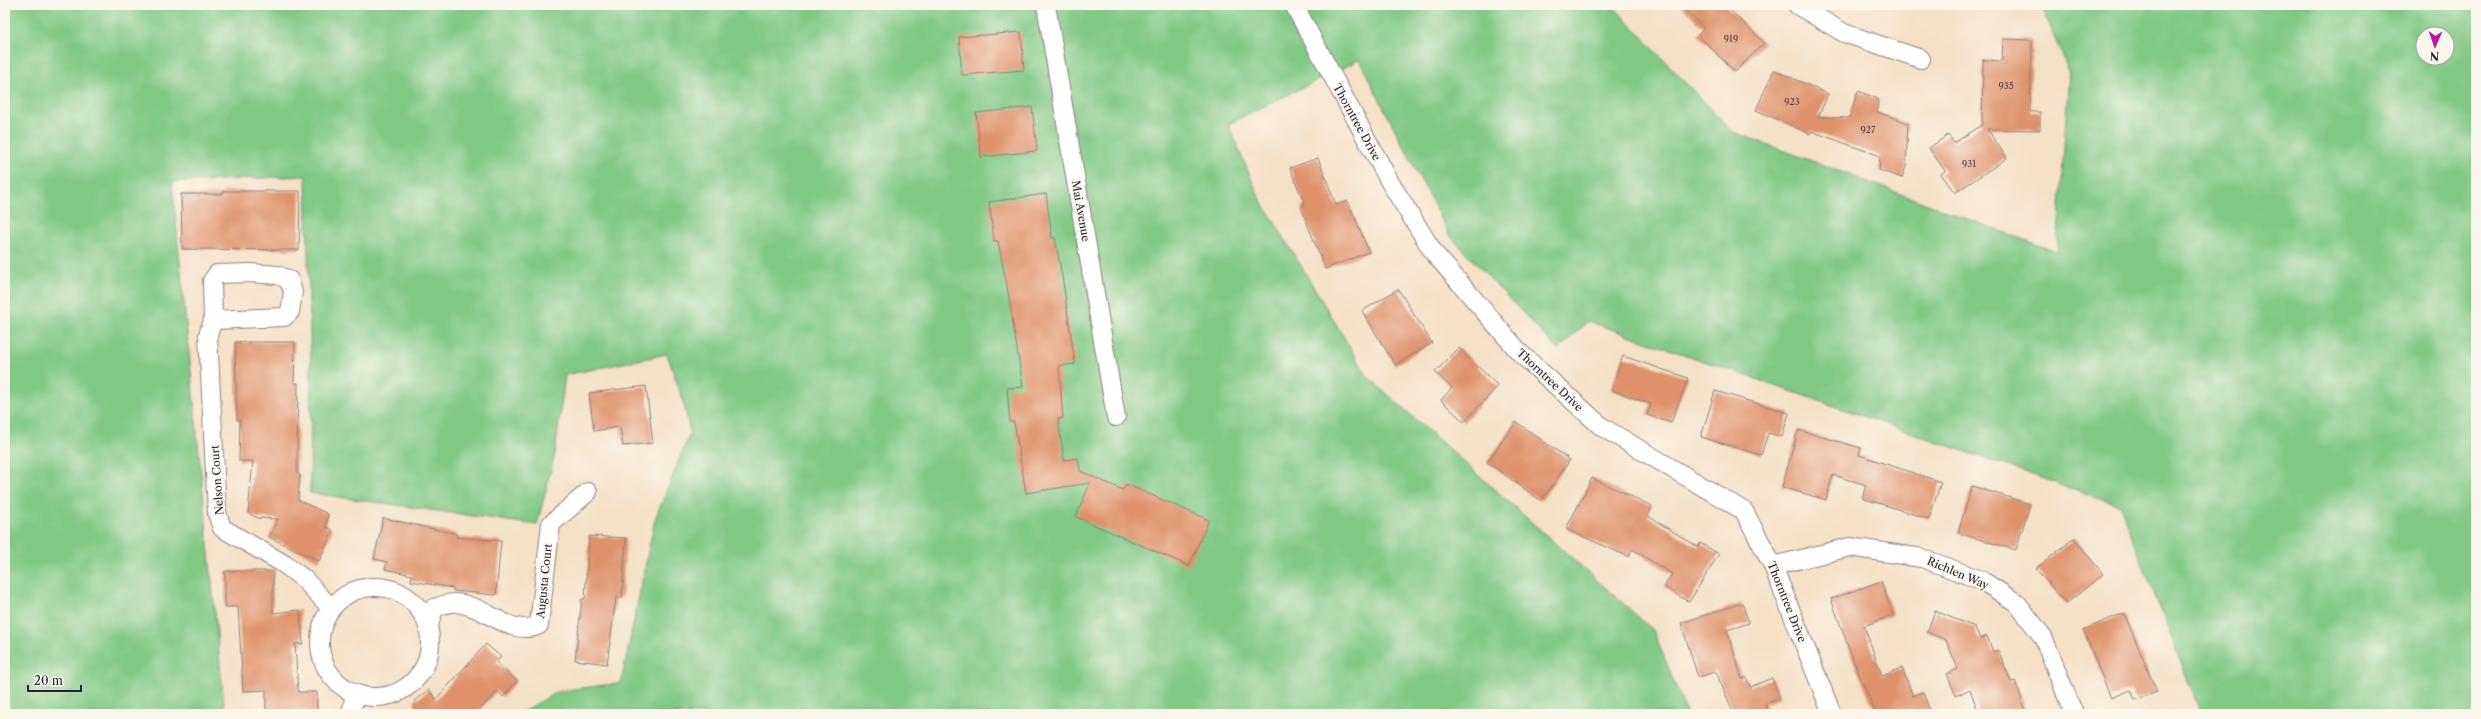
<svg xmlns="http://www.w3.org/2000/svg" width="2481" height="719" font-family="'Libre Caslon Text',serif">
<style>
.grass{fill:#80c884;stroke:#517560;fill-rule:evenodd}
.building{fill:#df916c}
.lines{fill:none;stroke-linecap:round;stroke-linejoin:round}
.minor-casing{stroke:#8b8180;stroke-width:20}
.minor{stroke:#fff;stroke-width:18}
.labels{text-anchor:middle;stroke-width:4;stroke-linejoin:round;paint-order:stroke}
.number-label{font-size:9px;fill:#513e47}
.street-label{font-size:11px;fill:#22223b;stroke:#fbf7ec}
</style>
<rect width="100%" height="100%" fill="#fbf7ec"/>
<filter id="ink" filterUnits="userSpaceOnUse"><feTurbulence type="fractalNoise" baseFrequency=".025" numOctaves="2"/><feDisplacementMap in="SourceGraphic" scale="8" xChannelSelector="R" yChannelSelector="G"/><feConvolveMatrix kernelMatrix="1 2 1 2 8 2 1 2 1" color-interpolation-filters="sRGB"/></filter>
<filter id="wash" filterUnits="userSpaceOnUse"><feTurbulence type="fractalNoise" baseFrequency=".012" numOctaves="4" result="noise"/><feDisplacementMap in="SourceGraphic" scale="16" xChannelSelector="R" yChannelSelector="G"/><feGaussianBlur stdDeviation="0.9" result="paint"/><feColorMatrix in="noise" values="0 0 0 0 0 0 0 0 0 0 0 0 0 0 0 0 0 1.4 0 .05"/><feComposite in="paint" operator="in"/></filter>
<g filter="url(#wash)">
<rect width="100%" height="100%" fill="#f4e0c4"/>
<path class="grass" d="M5 5H1612L1731 131 2057 252 2069 71 2041 5H2476V714H2201L2120 505 1588 321 1558 350 1450 236 1359 60 1228 124 1258 195 1368 377 1653 630 1687 714H519L559 691 621 683 655 519 690 433 682 397 667 354 565 375 555 454 537 525 310 493 311 378 306 176 172 182 225 714H9L5 705ZM2423 34H2447V58H2423Z"/>
<g id="blocks">
<path class="building" d="M1680 5H1725L1764 43 1735 72 1698 35 1704 28Z
M1021 32 1024 70 962 75 959 37Z
M2003 39 2032 40 2030 112H2040V130L1987 129 2007 158 1955 193 1941 174 1945 171 1929 148 1948 135 1954 143 1982 125 1983 60 2002 61Z
M1774 70 1828 94 1818 117 1849 118 1858 91 1878 99 1877 112 1908 123 1906 166 1902 178 1879 170 1880 156 1811 131 1810 134 1756 110Z
M1032 107 1037 151 981 157 976 113Z
M1318 158 1336 205 1348 201 1369 252 1325 269 1301 207 1305 205 1290 168Z
M223 191H300L299 250 182 249 181 194H223Z
M1046 194 1052 238H1055L1063 282 1075 364 1059 366 1063 418 1058 419 1064 460 1078 458 1080 471 1123 490 1126 484 1209 520 1189 566 1076 517 1090 483 1026 493 1014 422H1010L1007 388 1023 387 1007 286 998 241H994L989 202Z
M1398 289 1432 343 1395 365 1362 311Z
M235 342H295L294 383H298L297 473 300 475 298 500 328 514 326 527 333 530 319 561 269 537 278 519 258 518 248 513 253 461H239L240 420H237Z
M1459 348 1498 386 1464 422 1441 400 1452 388 1435 372Z
M1623 356 1688 378 1671 423 1647 415 1651 404 1611 390Z
M646 386 653 443 623 446 620 427 594 431 589 393Z
M1715 391 1789 413 1782 437 1768 433 1761 455 1701 437Z
M1516 422 1570 460 1541 501 1487 462Z
M1798 430 1861 448 1859 455 1941 482 1929 519 1862 498 1866 485 1833 475 1826 500 1782 487Z
M1592 478 1652 506 1648 516 1698 547 1700 543 1719 554 1689 602 1664 587 1672 574 1632 549 1629 557 1566 529Z
M1972 486 2030 504 2016 550 1958 533Z
M383 518 457 534 456 537 501 541 496 595 453 591V588L411 581 412 575 385 569 387 562 374 559Z
M589 536 626 538 622 598H616L607 664 575 660 582 599H585Z
M2074 538 2103 574 2066 604 2036 569Z
M225 571H273V613L300 610 303 644H295L298 692H317V714H266V690L243 691 238 607H225Z
M1881 581 1893 615 1864 626 1882 676 1902 668 1913 696 1923 692 1931 714H1876L1853 660 1831 599Z
M1742 603 1749 623 1727 630 1742 679 1746 677 1750 687 1772 678 1780 698 1765 704 1769 714H1734L1716 672 1698 677 1681 623Z
M1935 611 1975 627 1980 639 1987 636 1993 652 1998 650 2011 682 2015 681 2027 714H1979L1970 689 1956 696 1947 674 1958 669 1946 640 1927 632Z
M2124 613 2157 692 2135 700 2131 690 2111 698 2083 630Z
M486 644 501 657 496 662 517 681 503 697 497 691 476 714H414L415 701 429 690 436 699Z"/>
</g>
</g>
<g filter="url(#ink)">
<use href="#blocks" fill-opacity="0" stroke="#8b8180" stroke-width="1"/>
<g class="lines">
<defs>
<path id="minor" d="M1046 5 1116 417
M1294 5 1391 184 1434 253 1521 354 1602 427 1744 511 1773 566 1832 714
M1797 5 1844 33 1921 59
M250 273 278 275 289 280 293 292 290 312 284 317 213 320 212 281 217 274Z
M213 320 208 335 217 513 222 528 284 564 304 579 331 608
M1773 566 1850 547 1922 558 1981 580 2017 603 2043 637 2074 714
M320 642a55 55 0 1 1 110 0a55 55 0 1 1-110 0Z
M428 629 434 608C441 606 449 602 456 603 488 606 510 638 539 625L551 524 588 492
M351 714 355 693"/>
</defs>
<use href="#minor" class="minor-casing"/>
<use href="#minor" class="minor"/>
</g>
</g>
<g class="labels">
<g class="number-label">
<text x="1731" y="42">919</text>
<text x="2006" y="89">935</text>
<text x="1792" y="105">923</text>
<text x="1868" y="133">927</text>
<text x="1969" y="167">931</text>
</g>
<g class="street-label">
<text transform="translate(1357 122) rotate(61)" y="4">Thorntree Drive</text>
<text transform="translate(1081 211) rotate(80)" y="4">Mai Avenue</text>
<text transform="translate(1550 380) rotate(43)" y="4">Thorntree Drive</text>
<text transform="translate(217 480) rotate(-94)" y="4">Nelson Court</text>
<text transform="translate(1958 573) rotate(23)" y="4">Richlen Way</text>
<text transform="translate(544 581) rotate(-84)" y="4">Augusta Court</text>
<text transform="translate(1787 602) rotate(68)" y="4">Thorntree Drive</text>
</g>
</g>
<rect width="2481" height="719" fill="none" stroke="#fbf7ec" stroke-width="20"/>
<g transform="translate(2435 46) rotate(182)"><circle r="19" fill="#fbf7ec" stroke="#a4a2a5"/>
<path d="M0-3L7 15L0 10L-7 15Z" fill="#b5179e"/>
<text y="-6" font-size="11" font-weight="bold" text-anchor="middle" fill="#22223b">N</text>
</g>
<path d="M28 685v6h53v-6" fill="none" stroke="#22223b" stroke-width="2"/>
<text x="34" y="685" font-size="12" fill="#22223b" stroke="#fbf7ec" stroke-width="3" paint-order="stroke">20 m</text>
</svg>
